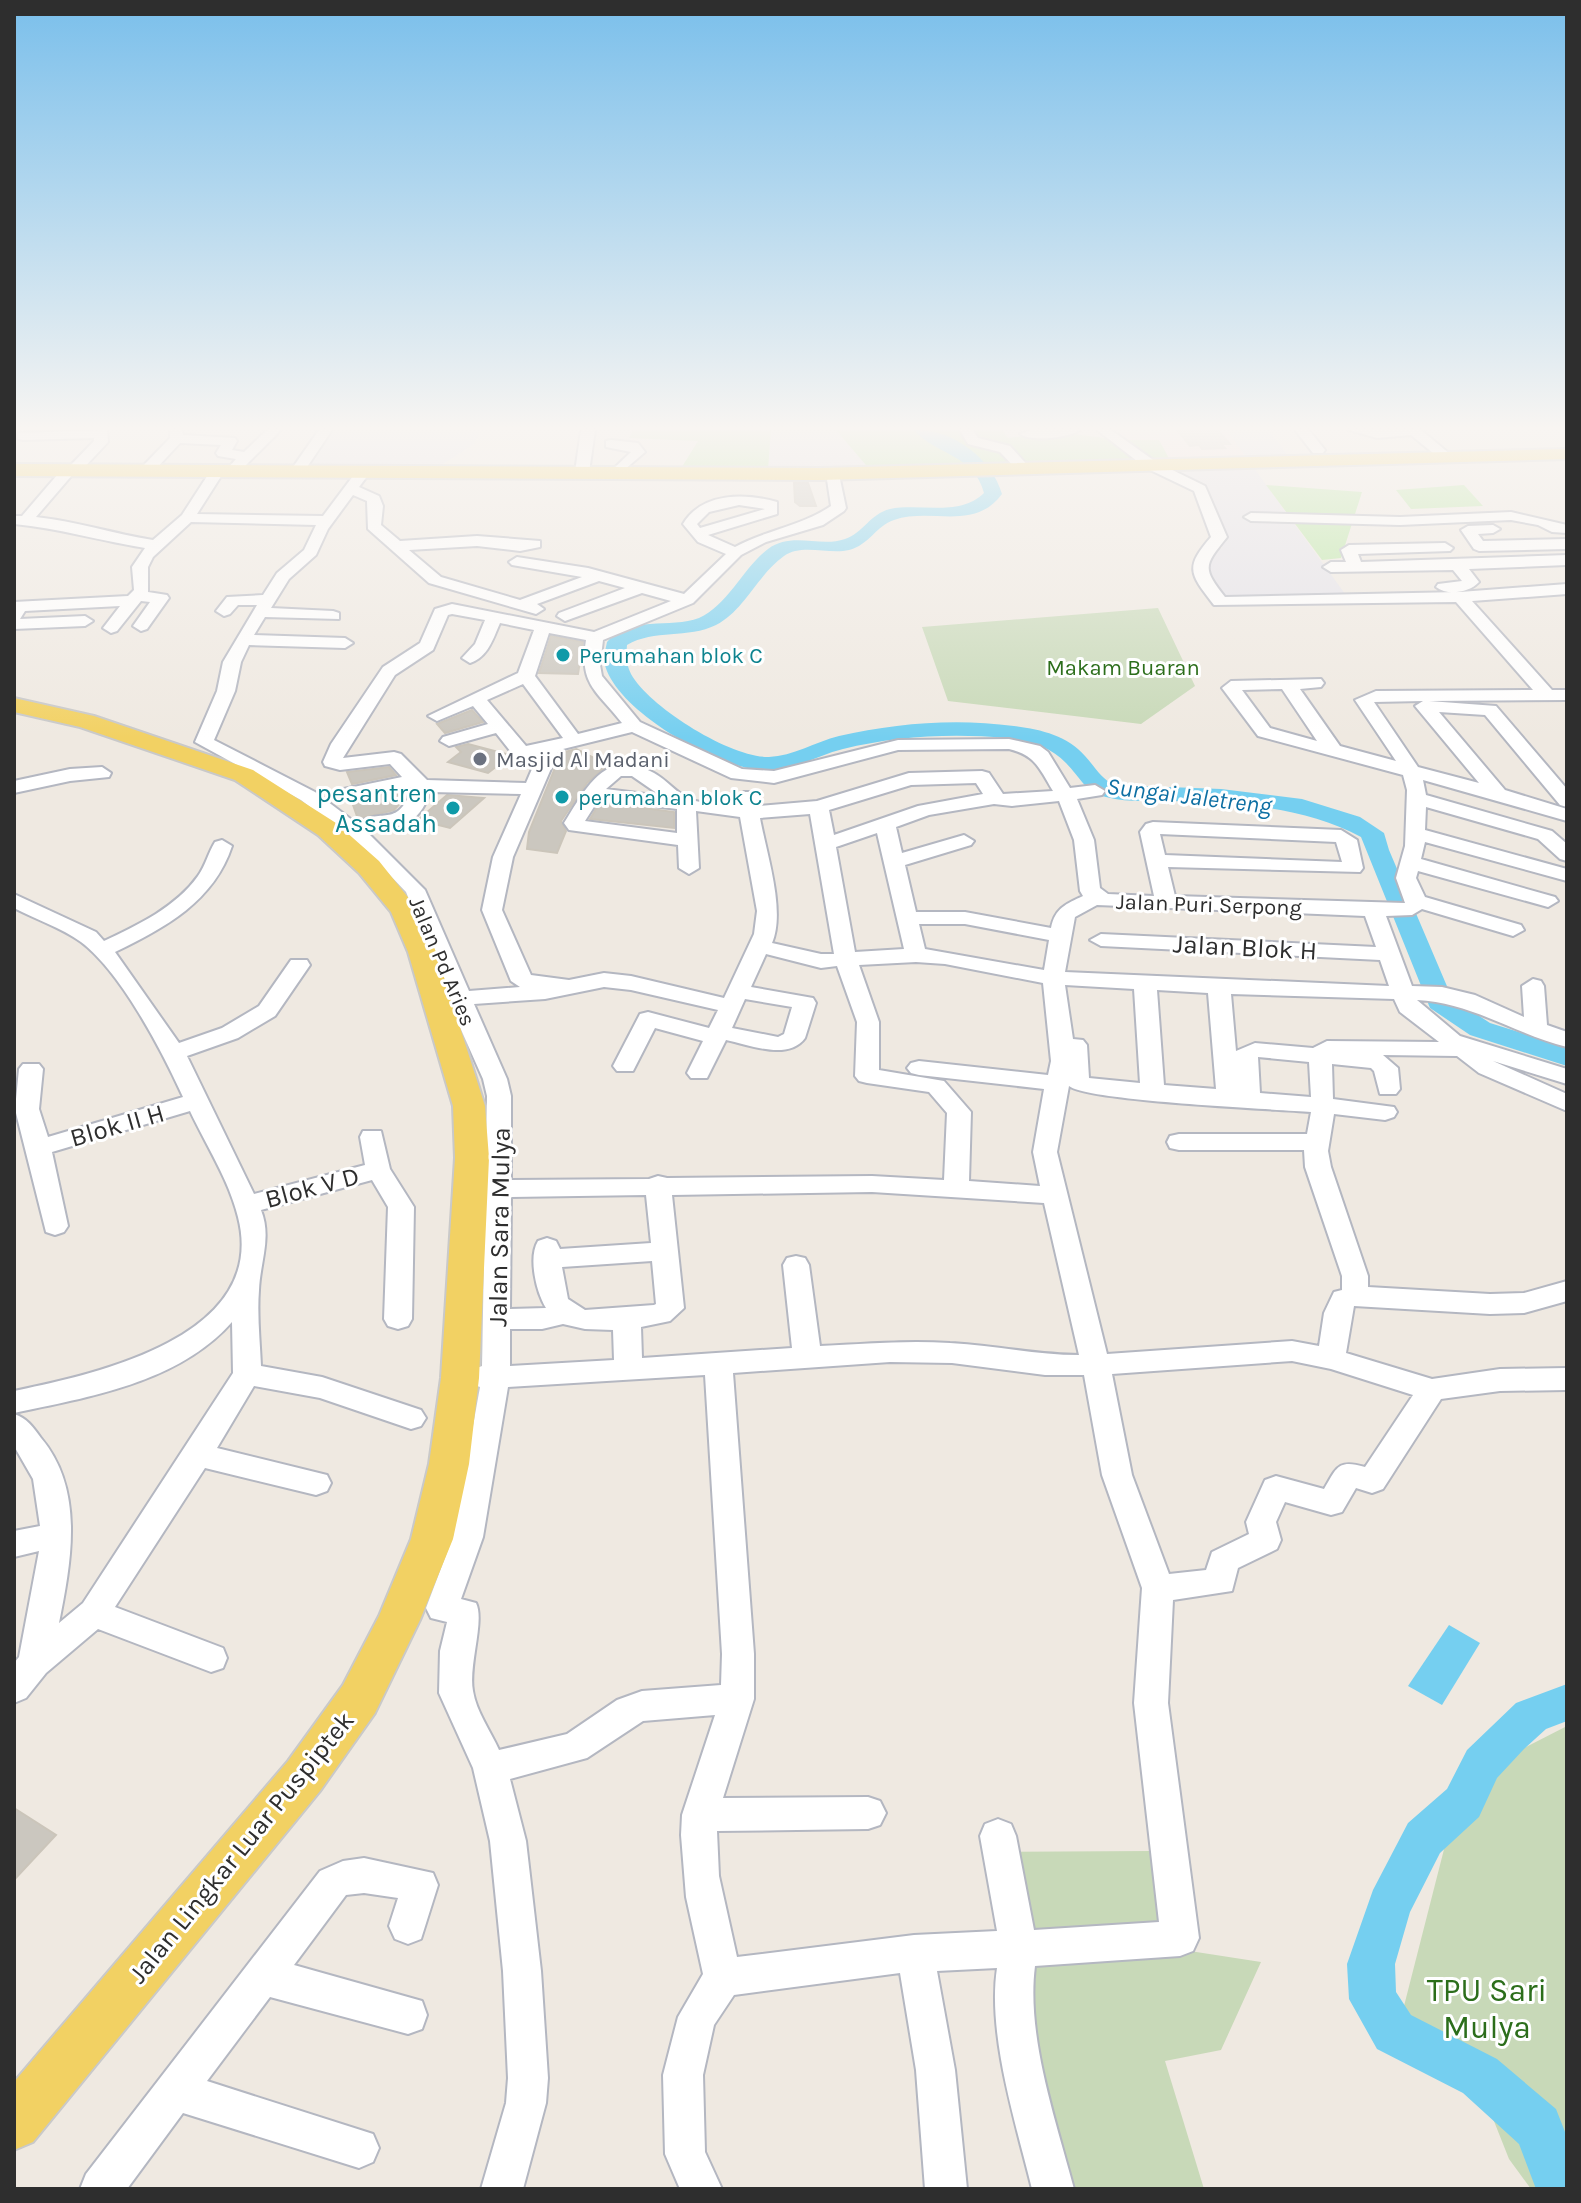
<svg xmlns="http://www.w3.org/2000/svg" width="1581" height="2203" font-family="Karla,sans-serif">
<style>
.industrial{fill:#e3e1e8}
.medical{fill:#f5dfe0}
.green{fill:#b6e59e}
.cemetery{fill:#c8d9b8}
.water{fill:#75cff0}
.lines{fill:none;stroke-linecap:round;stroke-linejoin:round}
.river{fill:#75cff0;fill-rule:evenodd}
.building{fill:#cbc7bf;stroke:#cbc5ba;stroke-width:2}
.minor-casing{stroke:#b4b7c1;stroke-width:4}
.major-casing{stroke:#c9c9c9;stroke-width:4}
.minor{fill:#fff;fill-rule:evenodd}
.major{fill:#f2d163;fill-rule:evenodd}
.culture-dot{fill:#0f9aa8;stroke:#fff;stroke-width:3}
.worship-dot{fill:#6b7280;stroke:#fff;stroke-width:3}
.labels{text-anchor:middle;stroke-width:6;stroke-linejoin:round;paint-order:stroke}
.far-culture-label{font-size:22px;fill:#0d838f;stroke:#fff;text-anchor:start}
.far-park-label{font-size:22px;fill:#2c6e1b;stroke:#fff}
.far-worship-label{font-size:22px;fill:#5b616d;stroke:#fff;text-anchor:start}
.far-street-label{font-size:22px;fill:#2e2e2e;stroke:#fff}
.far-water-label{font-size:24px;font-style:italic;fill:#0d6fa3;stroke:#fff}
.culture-label{font-size:26px;fill:#0d838f;stroke:#fff;text-anchor:end}
.street-label{font-size:26px;fill:#2e2e2e;stroke:#fff}
.near-park-label{font-size:32px;fill:#2c6e1b;stroke:#fff}
</style>
<rect width="100%" height="100%" fill="#efe9e1"/>
<path class="industrial" d="M322 430H482L474 444 434 470H296Z
M771 430H836L871 471 768 470Z
M1227 430H1269L1291 459 1248 460 1348 598 1212 601 1202 554 1222 548 1223 537 1206 494 1171 462 1246 459Z"/>
<path class="medical" d="M1113 430H1227L1247 459 1171 462 1123 440Z"/>
<path class="green" d="M633 430H771L768 470H680L698 441 629 438Z
M836 430H1002L1008 438 1057 432 1121 440H1159L1171 462 871 471Z
M1266 485 1362 492 1341 558 1322 560Z
M1464 485 1483 506 1411 509 1396 490Z"/>
<path class="cemetery" d="M1158 608 1195 686 1141 724 948 701 922 627Z
M1567 1726V2189H1531L1509 2159 1484 2096 1392 2053 1452 1818 1516 1752Z
M1153 1851 1164 1947 1261 1962 1221 2050 1165 2061 1204 2189H1061L993 1852Z"/>
<path class="water" d="M1449 1625 1480 1643 1442 1705 1408 1686Z"/>
<g class="lines">
<path class="river" d="M914 430C951 428 992 458 1002 494 974 532 931 507 894 520 876 526 869 545 849 550 829 555 802 543 784 556 758 574 745 610 716 625 688 639 654 629 627 645 626 656 626 664 631 674 649 707 731 758 769 757 793 756 815 742 839 736 895 723 956 718 1014 726 1040 729 1068 736 1085 756 1096 768 1101 779 1115 785L1221 789 1302 799 1360 817 1384 833 1389 850 1452 998 1490 1023 1567 1047V1066L1470 1035 1430 1008 1361 837C1303 806 1236 803 1172 801 1149 800 1128 803 1106 797 1085 792 1080 777 1066 763 1050 746 1028 741 1006 738 952 733 895 736 843 749 818 755 795 770 768 771 722 771 610 709 604 660 604 655 606 647 607 642 628 615 671 629 699 618 728 605 743 568 768 549 792 531 820 548 845 539 863 533 870 514 890 509 920 503 960 517 984 493 974 454 937 456 914 430Z
M1567 1684V1721L1546 1729 1524 1749 1497 1778 1479 1817 1440 1853 1410 1912 1395 1964 1396 1992 1411 2015 1497 2059 1556 2109 1567 2137V2189H1536L1519 2144 1463 2093 1377 2049 1349 1999 1347 1964 1373 1890 1408 1823 1447 1789 1467 1750 1516 1703Z"/>
</g>
<path class="building" d="M1177 430H1218L1230 444H1221L1225 448 1202 449 1199 445 1190 446Z
M794 483H808L816 506H800L795 502Z
M551 636 583 642 578 674 539 673Z
M472 710 483 722 445 733 437 724Z
M468 744 510 755V756L488 773 448 762 461 752 456 747Z
M576 749 608 765 587 783 561 821 566 831 557 853 527 849 529 832 561 753Z
M389 767 396 775 352 784 347 772Z
M405 791 404 799 394 810 358 819 352 802Z
M447 795 484 798 450 828 418 820Z
M600 802 674 812V828L590 819Z
M14 1808 56 1835 14 1880Z"/>
<g class="lines">
<defs>
<path id="minor" d="M107 430 108 442 79 473 73 474 36 517C76 521 114 534 153 540L182 515 213 467 218 466 225 470 197 514 323 516 359 468 364 467 371 471 359 487 379 496 383 506 381 525 400 541 477 536 540 541V547L520 551 477 546 409 550 441 577 520 600 582 577 512 565 509 562 517 557 588 568 684 594 726 554 698 542 683 524C702 492 745 493 777 502V514L708 535 735 547C766 530 802 526 831 506L826 473 838 470 846 508 844 511 823 525 766 542 741 555 693 603 603 640 600 665 602 676 640 722 742 769 774 771 898 740 1009 739 1040 746 1048 752 1070 788 1095 785 1105 791 1102 795 1077 799 1094 840 1100 888 1108 894 1154 896 1140 832 1146 824 1153 822 1341 830 1357 840 1363 868 1360 872 1168 867 1175 896 1405 903 1396 878 1405 846 1407 790 1403 775 1258 736 1222 688 1231 681 1321 679 1324 683 1321 687 1300 689 1340 746 1396 761 1355 700 1376 691 1533 690 1456 602 1214 605C1190 574 1184 568 1211 537L1194 491 1146 468 1097 430H1111L1156 462 1205 486 1227 537C1205 565 1201 567 1225 597L1460 592 1567 584V594L1472 601 1552 690H1567V700L1429 701 1496 706 1567 789V807L1560 805 1485 715 1439 712 1505 790 1567 809V821L1423 780 1426 795 1552 831 1567 844V861L1560 859 1538 839 1426 807 1425 830 1567 869V881L1425 842 1421 859 1555 897 1558 901 1548 907 1418 871 1416 878 1425 897 1521 925 1524 930 1513 936 1422 909 1412 915 1386 916 1412 986 1442 987 1475 995 1524 1017 1522 986 1533 979 1541 981 1544 986 1547 1025 1567 1032V1047C1515 1034 1470 1002 1417 1000L1460 1036 1567 1069V1084L1493 1061 1567 1094V1111L1479 1073 1457 1056 1383 1055 1398 1068 1400 1089 1396 1094H1380L1374 1071 1371 1068 1332 1064 1333 1099 1394 1107 1397 1112 1394 1117 1385 1120 1334 1114 1328 1151 1331 1167 1368 1276V1287L1490 1294 1524 1293 1567 1281V1301L1524 1313 1490 1314 1354 1306 1346 1353 1432 1379 1500 1369 1567 1368V1390L1500 1391 1441 1399 1383 1489 1372 1493 1356 1488 1342 1512 1331 1515 1285 1502 1276 1522 1281 1540 1277 1549 1238 1568 1232 1591 1173 1600 1168 1703 1199 1938 1193 1951 1180 1956 1035 1966C1026 2036 1056 2121 1074 2189H1032C1016 2124 987 2034 997 1968L937 1971 955 2070 967 2189H925L916 2070 900 1973 734 1995 714 2025 703 2075 705 2152 722 2189H680L665 2154 663 2075 678 2017 703 1974 686 1897 681 1835 682 1815 715 1715 643 1721 587 1758 510 1779 526 1841 541 1971 548 2078 546 2103 523 2189H481L506 2103 508 2078 503 1971 490 1841 473 1768 439 1693 440 1651 447 1622 431 1618 426 1608 453 1537 480 1387 472 1384 468 1377 472 1370 482 1366 487 1096 483 1079 447 998 449 996 406 892 366 850 301 800 195 742 217 691 223 662 257 605H238L230 614 224 616 216 611 227 597 263 595 277 573 304 550 316 525 191 522 153 557 148 567V592L167 595 169 598 147 629 141 631 133 626 150 602 141 601 117 631 111 633 103 628 120 606 25 611 20 619 85 616 93 621 85 626 14 629V602L128 596 134 590 132 567 145 548C100 541 59 528 14 524V516H22L64 467 70 466 94 441V438L23 440 18 439V433ZM353 495 367 501 368 529 429 583 536 614 544 609 537 604 599 581 625 588 559 613 557 616 565 621 642 593 671 601 594 632 452 604 435 609 420 643 383 667 331 744 323 762 325 766 340 770 390 764 402 777 334 791 331 795 334 799 341 801 412 787C398 829 384 807 356 823L315 792 214 740 235 691 241 662 249 645 345 648 353 643 345 638 254 635 265 617 339 619V613L333 611 271 608 289 579 316 555 328 529ZM739 505 765 509 700 528 697 524 709 512ZM452 614 485 620 475 644 462 658 470 663C488 657 493 639 500 623L534 630 518 673 428 716 437 721 473 706 488 724 443 737 440 741 449 746 496 733 515 757 538 755 526 783 427 780 401 754 394 752 343 758 395 675 433 650 448 615ZM549 633 586 640C579 685 596 690 622 723L578 734 535 676ZM523 684 563 738 526 746 487 700ZM1282 689 1317 741 1270 728 1242 690ZM1423 701 1415 706 1479 783 1418 767 1374 702ZM632 732 731 778 774 783 898 750 1009 749C1036 756 1039 768 1053 791L1003 794 989 773 982 771 909 773 817 801 759 806 758 792H744L740 805C725 803 704 805 690 799 677 794 667 780 654 773 606 746 586 788 564 823L569 830 678 845 679 868 689 874 699 868 696 811 740 817 757 911 754 934 724 998 631 976 604 973 569 980 531 975 502 910 513 857 559 750ZM621 776H632L661 796 606 789ZM976 783 983 794 918 806 834 835 829 810 911 785ZM430 792 521 794 493 857 482 910 511 981 520 987 469 991 425 890 366 831C399 826 418 828 430 792ZM599 799 677 809V833L585 821ZM1059 801 1074 840 1080 891 1083 896C1066 904 1055 908 1051 928L965 912H916L905 865 971 845 974 841 964 835 902 853 896 827 929 815 994 804 1012 806ZM810 814 834 954H821L772 943C786 911 766 852 760 818ZM877 833 904 949 855 952 836 847ZM1160 834 1336 842 1342 862 1165 855ZM1097 905 1365 916 1376 947 1101 934 1090 940 1101 946 1380 960 1389 986 1065 972 1075 917ZM919 924H965L1049 940 1044 970 925 949ZM766 954 821 968 837 966 857 1022 855 1076 859 1081 867 1083 929 1092 947 1113 944 1180 872 1176 667 1178 658 1176 649 1179 511 1180V1096L507 1079 474 1004 545 999 604 987 631 990 718 1010 709 1028 648 1012 640 1014 613 1066 617 1071H633L655 1028 703 1041 687 1073 691 1078H707L726 1040C750 1045 788 1061 805 1038L816 1003 813 998 751 987ZM916 962 945 964 1043 983 1051 1061 1048 1075 919 1061 911 1063 907 1068 911 1073 919 1075 1044 1089 1033 1152 1040 1186 969 1181 971 1112 944 1081 879 1070V1022L859 965ZM1065 985 1134 989 1140 1083 1089 1078 1087 1045 1083 1040 1073 1039ZM1157 990 1208 993 1216 1089 1164 1085ZM1231 994 1394 999 1400 1012 1439 1042 1327 1041 1313 1048 1255 1043 1236 1051ZM745 999 792 1007 784 1034 778 1037 732 1028ZM1258 1057 1309 1062 1311 1097 1260 1093ZM1069 1086C1087 1101 1274 1109 1311 1112L1307 1134H1179L1170 1136 1167 1142 1170 1148 1179 1150H1304L1305 1167 1342 1276V1290L1334 1292 1324 1313 1319 1346 1292 1341 1107 1354 1057 1152ZM872 1192 1044 1203 1079 1355C1036 1355 994 1345 950 1343 906 1340 863 1344 820 1346L809 1265 805 1258 796 1256 787 1258 783 1265 792 1348 642 1358 641 1327 670 1321 684 1308 672 1195ZM646 1195 651 1243 560 1249 556 1241 547 1238 538 1241C528 1257 536 1292 546 1308L510 1309 511 1197ZM652 1261 656 1304 654 1305 585 1310 568 1299 562 1267ZM563 1324 585 1329 613 1330 614 1360 510 1366V1329H542ZM1292 1361 1331 1369 1413 1395 1365 1467C1338 1459 1337 1467 1324 1489L1276 1476 1265 1480 1246 1522 1249 1534 1212 1552 1206 1570 1169 1574 1132 1475 1112 1374ZM890 1362 952 1363 1045 1375H1084L1102 1475 1142 1588 1134 1703 1159 1922 1034 1930 1016 1836 1011 1824 998 1819 985 1824 980 1836 997 1931 914 1935 737 1957 719 1876 717 1831 868 1829 880 1825 886 1813 880 1801 868 1797 723 1798 754 1699V1654L733 1373ZM705 1375 722 1654 721 1685 642 1691 617 1700 567 1734 499 1750C491 1732 476 1711 473 1691 468 1666 485 1621 476 1603L461 1599 483 1537 508 1387Z
M170 430H182L183 435 235 438 237 441 232 450 244 452 267 430H281L240 471 228 468 236 459 218 456 216 453 221 445 180 443 152 473H142V467L170 438Z
M319 430H332L303 473H293L291 470Z
M581 430H595L589 472 582 476 575 472Z
M960 430H973L978 438 1010 446 1030 468 1018 471 1000 452 968 444Z
M1032 430H1080C1069 438 1031 442 1020 434Z
M1295 430H1309L1325 450 1323 453H1313Z
M1349 430H1421L1451 455 1439 458 1411 435 1377 438Z
M611 440 638 443 645 452 616 477 609 473 631 452 606 447V441Z
M1511 512 1567 525V533L1552 532 1538 525 1511 520 1400 525 1251 521 1244 517 1251 513 1400 517Z
M1493 525 1500 529 1493 533 1478 534 1483 541 1567 539V549L1479 551 1474 549 1461 530 1468 526Z
M1445 543 1453 548 1450 551 1358 554 1361 562 1567 555V565L1469 569 1479 582C1469 593 1447 596 1436 587L1438 584 1462 581 1453 570 1331 572 1323 567 1331 562H1346L1341 550 1349 545Z
M102 767 111 773 109 777 70 781 14 793V781L70 769Z
M222 840 232 846C214 901 165 928 115 952L179 1043 222 1028 259 1006 291 960H307L310 965 275 1016 238 1038 187 1056 254 1194 365 1165 360 1137 363 1131H381L390 1169 414 1207 412 1319 408 1326 398 1329 388 1326 384 1319 388 1207 372 1180 261 1210C272 1238 260 1262 259 1290 257 1315 260 1341 261 1366L322 1377 421 1410 426 1418 421 1426 411 1429 320 1398 254 1386 217 1448 327 1475 331 1483 327 1491 316 1495 205 1468 115 1607 223 1648 227 1658 223 1668 211 1672 98 1629 46 1673 26 1698 14 1703V1663L19 1657 39 1551 14 1557V1531L40 1526 33 1479 14 1446V1414C27 1418 33 1427 41 1438 85 1490 71 1562 59 1623L83 1603 233 1373 232 1322C178 1383 89 1397 14 1413V1391C96 1374 269 1337 238 1217 229 1180 206 1145 190 1111L52 1152 68 1226 64 1232 55 1235 46 1232 15 1109 19 1069 23 1064H39L43 1069 39 1109 48 1137 183 1097C162 1051 121 972 81 942 62 928 35 919 14 908V894L96 932 104 941C138 925 176 907 198 876 206 865 208 853 215 842Z
M364 1858 433 1873 438 1885 421 1939 408 1944 395 1939 389 1926 398 1898 364 1893 346 1895 294 1965 422 2001 427 2015 422 2029 408 2034 270 1997 207 2081 373 2134 379 2148 373 2162 359 2168 183 2113 127 2189H80L86 2174 320 1871 343 1861Z"/>
<path id="major" d="M1567 449V459L820 480 14 476V464L820 468Z
M14 698 94 716 253 770 336 823 379 861 418 910 436 952 485 1106 489 1158 479 1378 469 1464 453 1539 420 1620 375 1713 320 1791 33 2142 14 2150V2082L288 1761 343 1685 379 1616 411 1539 429 1464 441 1378 455 1158 453 1106 408 952 391 912 359 873 318 835 235 780 80 727 14 712Z"/>
</defs>
<use href="#minor" class="minor-casing"/>
<use href="#major" class="major-casing"/>
<use href="#minor" class="minor"/>
<use href="#major" class="major"/>
</g>
<linearGradient id="sky" x2="0" y2="1"><stop stop-color="#7abfeb"/><stop offset="0.58" stop-color="#f8f5f2"/><stop offset="1" stop-color="#f8f5f2" stop-opacity="0"/></linearGradient>
<rect width="1581" height="738" fill="url(#sky)"/>
<g class="culture-dot">
<circle cx="563" cy="655" r="8"/>
<circle cx="562" cy="797" r="8"/>
<circle cx="453" cy="808" r="8"/>
</g>
<circle class="worship-dot" cx="480" cy="759" r="8"/>
<g class="labels">
<g class="far-culture-label">
<text x="579" y="663">Perumahan blok C</text>
<text x="578" y="805">perumahan blok C</text>
</g>
<g class="far-park-label">
<text x="1123" y="675">Makam Buaran</text>
</g>
<g class="far-worship-label">
<text x="496" y="767">Masjid Al Madani</text>
</g>
<g class="far-street-label">
<text transform="translate(1209 904) rotate(2)" y="8">Jalan Puri Serpong</text>
<text transform="translate(443 961) rotate(67)" y="8">Jalan Pd Aries</text>
</g>
<g class="far-water-label">
<text transform="translate(1189 796) rotate(7)" y="8">Sungai Jaletreng</text>
</g>
<g class="culture-label">
<text x="437" y="802">pesantren<tspan x="437" dy="30">Assadah</tspan></text>
</g>
<g class="street-label">
<text transform="translate(1245 947) rotate(3)" y="9">Jalan Blok H</text>
<text transform="translate(117 1125) rotate(-16)" y="9">Blok II H</text>
<text transform="translate(312 1187) rotate(-15)" y="9">Blok V D</text>
<text transform="translate(499 1227) rotate(-89)" y="9">Jalan Sara Mulya</text>
<text transform="translate(241 1847) rotate(-51)" y="9">Jalan Lingkar Luar Puspiptek</text>
</g>
<g class="near-park-label">
<text x="1487" y="2001">TPU Sari<tspan x="1487" dy="37">Mulya</tspan></text>
</g>
</g>
<rect width="1581" height="2203" fill="none" stroke="#2e2e2e" stroke-width="32"/>
</svg>
